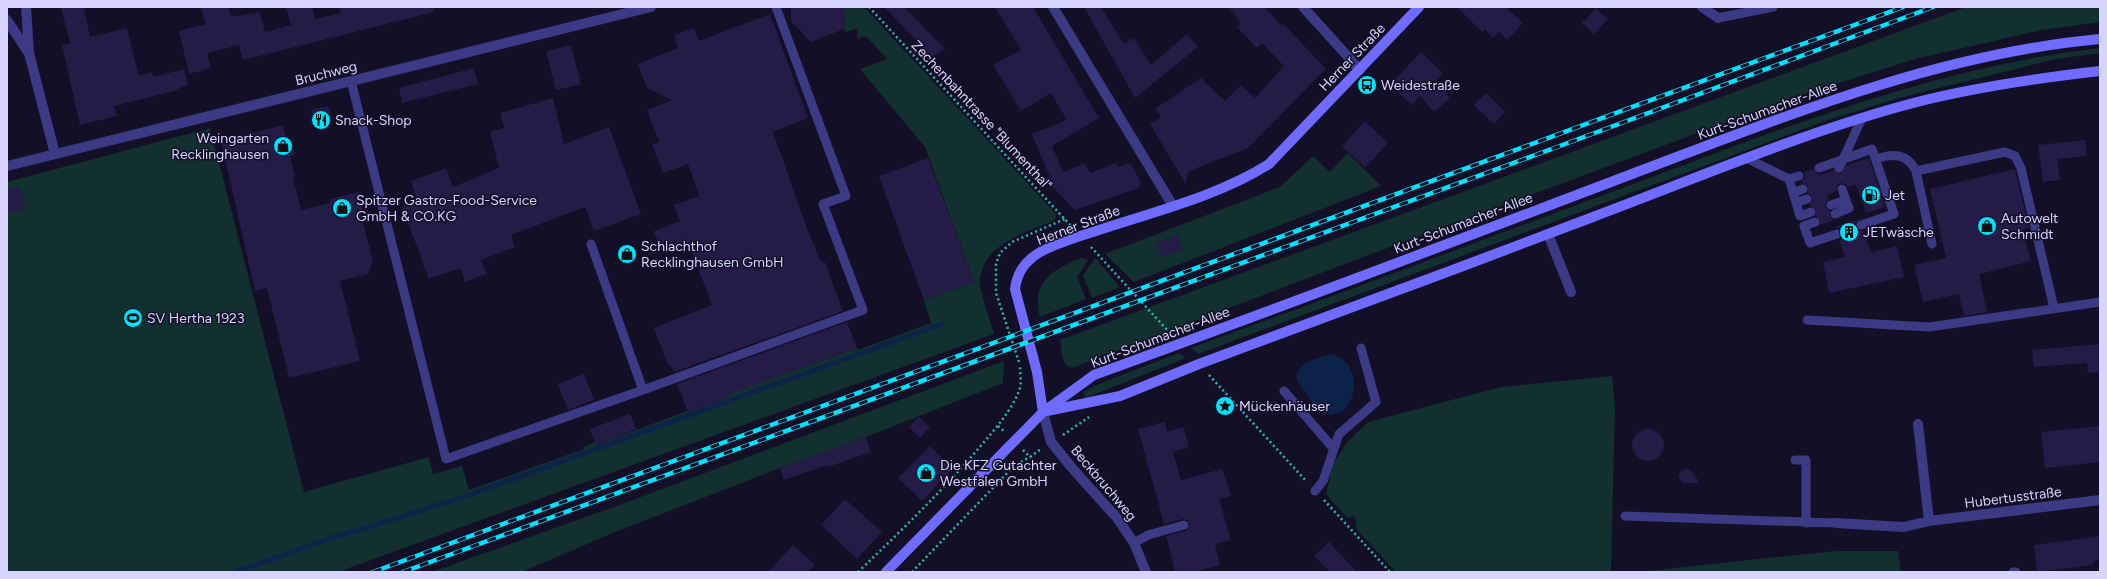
<svg xmlns="http://www.w3.org/2000/svg" width="2107" height="579" font-family="Figtree,sans-serif">
<style>
.green{fill:#12302f}
.water{fill:#0c2248}
.lines{fill:none;stroke-linecap:round;stroke-linejoin:round}
.stream{stroke:#0c2248;stroke-width:5}
.building{fill:#241b47}
.path{stroke:#2fb8b0;stroke-width:2.5;stroke-dasharray:2 3;stroke-linecap:butt}
.service{stroke:#3d3a85;stroke-width:9}
.minor{stroke:#3d3a85;stroke-width:10}
.tertiary{stroke:#3d3a85;stroke-width:10}
.secondary{stroke:#6f6bff;stroke-width:10}
.rail-casing{stroke:#00e5ff;stroke-width:4.5}
.rail{stroke:#130f26;stroke-width:3;stroke-dasharray:9;stroke-linecap:butt}
.labels{text-anchor:middle;stroke-width:3;stroke-linejoin:round;paint-order:stroke}
.street-label{font-size:14px;fill:#d9d4ff;stroke:#130f26}
.poi-label{font-size:14px;fill:#d9d4ff;stroke:#130f26;text-anchor:start}
</style>
<rect width="100%" height="100%" fill="#130f26"/>
<path class="green" d="M840 7H864L1056 214V218L1053 221C1026 232 983 244 980 280 979 290 991 323 994 334L338 572H7V182L210 128 304 492 429 457 433 474 462 466 469 490 584 449 583 447 595 442 596 445 687 411 688 412 727 398 726 395 806 364 807 366 857 348 858 350 931 323 924 300 974 282 925 147 860 69 887 59 866 36 857 39 858 28 846 32 844 29 845 12Z
M1966 7H2100V22L2042 30 1915 59 1795 97 1374 253 1072 368C1061 365 1062 350 1060 340Z
M2100 48V53L2056 59 1899 98 1825 121 1198 354 1191 348C1345 292 1498 234 1652 177 1798 122 1944 66 2100 48Z
M1348 153 1381 186 1134 282 1105 254 1280 187 1313 156 1330 172Z
M1082 258 1088 260 1077 277 1086 299 1040 317C1031 282 1052 269 1082 258Z
M1095 258 1120 287 1092 298 1083 276Z
M1179 353 1186 358 1085 398 1083 392 1099 384Z
M1004 361 1003 383 866 437 780 468 615 532 522 572H432L622 504Z
M1612 376 1615 406 1611 572H1396L1357 530 1355 516 1347 518 1326 494 1333 464 1348 441 1368 422 1501 387Z
M1835 551H1898L1901 572H1638Z"/>
<path class="water" d="M1333 354C1370 368 1353 425 1324 413 1317 410 1310 400 1306 393 1303 389 1298 384 1297 380 1293 362 1321 357 1333 354Z"/>
<g class="lines">
<path class="stream" d="M235 572 323 541 458 499 942 324"/>
</g>
<path class="building" d="M61 7H84L90 37 127 28 139 76 152 72 153 77 184 69 188 84 174 91 114 106 117 116 80 125 62 45 70 43Z
M201 7H228L231 17 260 12 265 32 291 25 286 7H312L315 19 341 13 339 7H434V12L243 60 239 45 207 53 211 68 189 74 179 31 206 24Z
M791 7H840L845 12 844 29 811 42 791 21Z
M884 7H904L945 49 932 57Z
M995 7H1033L1099 118 1052 146 1063 172 1085 163 1090 173 1116 163 1118 167 1130 163 1141 182 1139 188 1075 210 1045 179 1050 177 1032 134 1067 120 1051 93 1021 111 993 65 1021 50Z
M1084 7H1101L1124 44 1134 38 1151 65 1187 34 1198 47 1135 98Z
M1229 7H1264L1282 26 1284 24 1326 69 1248 148 1189 171 1185 183 1150 124 1161 117 1155 109 1201 78 1225 101 1241 85 1255 98 1284 66 1262 43 1257 48 1237 27 1241 23Z
M1457 7H1506L1523 23 1507 40 1499 32 1493 38 1485 29 1482 32Z
M1596 8 1608 19 1594 34 1582 23Z
M770 14 808 118 773 132 809 234 822 263 825 262 843 311 674 372 671 366 669 367 654 328 712 305 689 244 662 254 654 231 680 221 674 205 699 196 688 164 663 173 652 144 659 142 647 110 672 100 647 88 638 64 678 48 674 35 694 28 699 41Z
M571 45 581 84 556 90 546 51Z
M1421 52 1443 73 1435 81 1450 98 1434 112 1420 96 1412 105 1390 85Z
M474 68 478 84 402 103 399 88Z
M1486 93 1505 112 1494 124 1474 105Z
M553 98 564 144 609 127 641 214 594 231 585 207 511 235 515 247 481 260 487 274 465 282 460 268 429 279 402 206 417 200 411 181 446 168 453 187 499 168 490 132 504 128 500 113Z
M328 106 332 121 316 126 311 110Z
M1365 121 1388 143 1365 168 1342 146Z
M283 125 286 139 291 138 295 155 290 156 295 177 293 178 301 210 330 203V199L359 192 363 210 360 211 373 261 368 274 340 281 360 361 289 378 267 288 255 291 221 141Z
M2085 140 2087 156 2057 159 2060 180 2043 182 2038 145Z
M928 158 974 282 924 300 879 176Z
M1869 158 1885 207 1866 213 1856 184 1848 187 1846 184 1840 183 1837 185 1836 191 1827 195 1829 199 1825 204 1827 209 1830 211V217L1834 220 1820 225V220L1815 216 1816 210 1809 205 1813 200 1811 195 1807 193 1808 186 1801 182 1805 178 1804 172 1813 169 1820 175 1834 170 1840 174 1847 165Z
M2015 169 2029 228 2023 229 2031 261 1979 274 1987 312 1964 316 1959 294 1923 302 1914 265 1946 258 1930 189Z
M20 186 26 208 7 213V189Z
M1859 219 1855 223V227L1859 231H1863L1871 252 1897 246 1904 277 1829 293 1823 262 1845 257 1839 240 1842 238 1843 232 1841 229 1835 227Z
M1178 235 1183 250 1161 258 1156 242Z
M847 322 857 348 726 395 727 398 688 412 677 384Z
M2100 344V372L2088 373 2087 363 2034 367 2032 350Z
M584 374 594 400 568 410 558 384Z
M630 414 636 429 596 445 590 429Z
M919 417 930 427 920 438 909 427Z
M1165 422 1167 432 1183 427 1189 447 1173 452 1181 480 1222 469 1227 482 1231 496 1219 499 1231 540 1215 544 1220 565 1193 572H1175L1166 536 1186 531 1190 524 1188 520 1183 519 1164 524 1138 429Z
M2100 426V462L2045 468 2041 432Z
M1632 445a16 16 0 1 1 32 0a16 16 0 1 1-32 0Z
M866 437 871 452 828 467 827 465 784 480 780 468Z
M930 446 953 468 922 501 898 478Z
M1686 469H1690L1700 483H1682L1678 476 1680 471Z
M845 499 882 532 857 559 821 525Z
M2100 536V560L2093 561V565L2037 572 2034 545Z
M1329 542 1357 572H1330L1314 556Z
M793 545 815 565 807 572H768Z"/>
<g class="lines">
<path class="path" d="M869 7 1071 226
M1091 247 1170 333
M1019 362 996 293V264L1000 253 1012 242 1065 219
M1209 375 1307 482
M998 426 1005 432
M1063 435 1089 417
M1023 450 1030 457 1041 449
M1324 500 1390 572
M858 572C900 532 941 492 979 448 994 430 1010 413 1019 391 1022 384 1020 374 1020 367
M912 572 1014 466 1030 457"/>
<path class="service" d="M1718 18 1773 7
M351 81 446 459 643 390 591 244
M1748 159 1789 179 1800 216 1811 212
M1876 159C1893 153 1907 153 1916 171
M1819 168 1872 149 1894 214 1861 225
M1839 168 1862 118
M1789 179 1799 176
M1793 193 1803 189
M1796 203 1807 199
M1831 205 1846 200 1842 189
M1835 214 1849 208 1846 200
M1815 222 1804 226 1810 243 1837 234
M1932 244 1916 171 2005 152 2015 156 2021 168 2054 308
M1807 320 1929 327 2100 302
M643 390 863 310 823 204 846 196 776 7
M1284 391 1333 448
M1795 460H1806V523
M1315 491 1323 481 1339 434 1376 402 1361 348
M1625 516 1836 523
M1134 543 1148 535 1184 525
M2013 572H2016"/>
<path class="minor" d="M26 7 29 53 55 154
M1053 7 1173 206
M1303 7 1360 70
M1702 7 1718 18
M7 20 28 52
M1548 234 1571 292
M1043 412 1051 442 1072 468 1117 518 1134 543 1146 572
M1918 424 1929 521 2100 500
M1836 523 1904 527 1929 521"/>
<path class="tertiary" d="M7 166 651 7"/>
<path class="secondary" d="M1047 411 1120 396 1199 364C1331 315 1462 267 1593 217 1700 177 1806 131 1917 102 1977 87 2038 78 2100 71
M1043 412 1037 372 1015 289C1017 273 1024 263 1037 254 1051 244 1087 234 1105 228 1160 210 1220 195 1269 164L1419 7
M886 572 1043 412 1094 375C1271 311 1448 244 1624 177 1778 119 1935 54 2100 39"/>
<defs>
<path id="rail" d="M373 572 1903 7
M403 572 1557 147 1933 7"/>
</defs>
<use href="#rail" class="rail-casing"/>
<use href="#rail" class="rail"/>
</g>
<defs>
<symbol id="bus-disc" viewBox="-11 -11 22 22"><circle r="9.5" fill="#00e5ff" stroke="#130f26"/><path d="M-5-6H5V4H4V6H2V4H-2V6H-4V4H-5ZM-3.5-4V0h7V-4ZM-3.5 1.2v1.5H-2V1.2ZM2 1.2v1.5H3.5V1.2Z" fill="#111"/></symbol>
<symbol id="restaurant-disc" viewBox="-11 -11 22 22"><circle r="9.5" fill="#00e5ff" stroke="#130f26"/><path d="M-5-6h1v4h1v-4h1v4h1v-4h1v5L-1.5 .5V6h-2V.5L-5-1ZM5-6V6H3V1.5H1.5Q1.5-4 5-6Z" fill="#111"/></symbol>
<symbol id="shop-disc" viewBox="-11 -11 22 22"><circle r="9.5" fill="#00e5ff" stroke="#130f26"/><path d="M-5-2.5h2.3a2.7 3.5 0 0 1 5.4 0H5L5.5 6h-11ZM-1.5-2.5h3a1.5 2.3 0 0 0-3 0Z" fill="#111"/></symbol>
<symbol id="fuel-disc" viewBox="-11 -11 22 22"><circle r="9.5" fill="#00e5ff" stroke="#130f26"/><path d="M-5.5-6h7V0h2V4h1.3V-2.5L3-4.5l.8-.8L6-3V5H2.5V1h-1V6h-7ZM-4.2-4.7v3.2H.2V-4.7Z" fill="#111"/></symbol>
<symbol id="building-disc" viewBox="-11 -11 22 22"><circle r="9.5" fill="#00e5ff" stroke="#130f26"/><path d="M-4-6H4V6H1V3H-1V6H-4ZM-2.5-4.3h1.7v1.8h-1.7ZM.8-4.3h1.7v1.8H.8ZM-2.5-1h1.7V.8h-1.7ZM.8-1h1.7V.8H.8Z" fill="#111"/></symbol>
<symbol id="stadium-disc" viewBox="-11 -11 22 22"><circle r="9.5" fill="#00e5ff" stroke="#130f26"/><path d="M0-5a6.5 5 0 1 0 0 10a6.5 5 0 1 0 0-10ZM-3.5-1.8h7v3.6h-7Z" fill="#111"/></symbol>
<symbol id="sight-disc" viewBox="-11 -11 22 22"><circle r="9.5" fill="#00e5ff" stroke="#130f26"/><path d="M0-6L1.8-2.2L6-1.7L2.9 1.2L3.7 5.4L0 3.3L-3.7 5.4L-2.9 1.2L-6-1.7L-1.8-2.2Z" fill="#111"/></symbol>
</defs>
<g fill-rule="evenodd">
<use href="#bus-disc" x="1356" y="74" width="22" height="22"/>
<use href="#restaurant-disc" x="310" y="109" width="22" height="22"/>
<use href="#shop-disc" x="272" y="135" width="22" height="22"/>
<use href="#fuel-disc" x="1860" y="184" width="22" height="22"/>
<use href="#shop-disc" x="331" y="197" width="22" height="22"/>
<use href="#shop-disc" x="1976" y="215" width="22" height="22"/>
<use href="#building-disc" x="1838" y="221" width="22" height="22"/>
<use href="#shop-disc" x="616" y="243" width="22" height="22"/>
<use href="#stadium-disc" x="122" y="307" width="22" height="22"/>
<use href="#sight-disc" x="1214" y="395" width="22" height="22"/>
<use href="#shop-disc" x="915" y="462" width="22" height="22"/>
</g>
<g class="labels">
<g class="street-label">
<text transform="translate(1352 57) rotate(-46)" y="5">Herner Straße</text>
<text transform="translate(326 73) rotate(-14)" y="5">Bruchweg</text>
<text transform="translate(1767 110) rotate(-20)" y="5">Kurt-Schumacher-Allee</text>
<text transform="translate(982 115) rotate(47)" y="5">Zechenbahntrasse "Blumenthal"</text>
<text transform="translate(1463 223) rotate(-21)" y="5">Kurt-Schumacher-Allee</text>
<text transform="translate(1078 225) rotate(-21)" y="5">Herner Straße</text>
<text transform="translate(1160 337) rotate(-21)" y="5">Kurt-Schumacher-Allee</text>
<text transform="translate(1104 483) rotate(50)" y="5">Beckbruchweg</text>
<text transform="translate(2013 497) rotate(-7)" y="5">Hubertusstraße</text>
</g>
<g class="poi-label">
<text x="1381" y="90">Weidestraße</text>
<text x="335" y="125">Snack-Shop</text>
<text x="269" y="143" text-anchor="end">Weingarten<tspan x="269" dy="16">Recklinghausen</tspan></text>
<text x="1885" y="200">Jet</text>
<text x="356" y="205">Spitzer Gastro-Food-Service<tspan x="356" dy="16">GmbH &amp; CO.KG</tspan></text>
<text x="2001" y="223">Autowelt<tspan x="2001" dy="16">Schmidt</tspan></text>
<text x="1863" y="237">JETwäsche</text>
<text x="641" y="251">Schlachthof<tspan x="641" dy="16">Recklinghausen GmbH</tspan></text>
<text x="147" y="323">SV Hertha 1923</text>
<text x="1239" y="411">Mückenhäuser</text>
<text x="940" y="470">Die KFZ Gutachter<tspan x="940" dy="16">Westfalen GmbH</tspan></text>
</g>
</g>
<rect width="2107" height="579" fill="none" stroke="#d9d4ff" stroke-width="16"/>
</svg>
